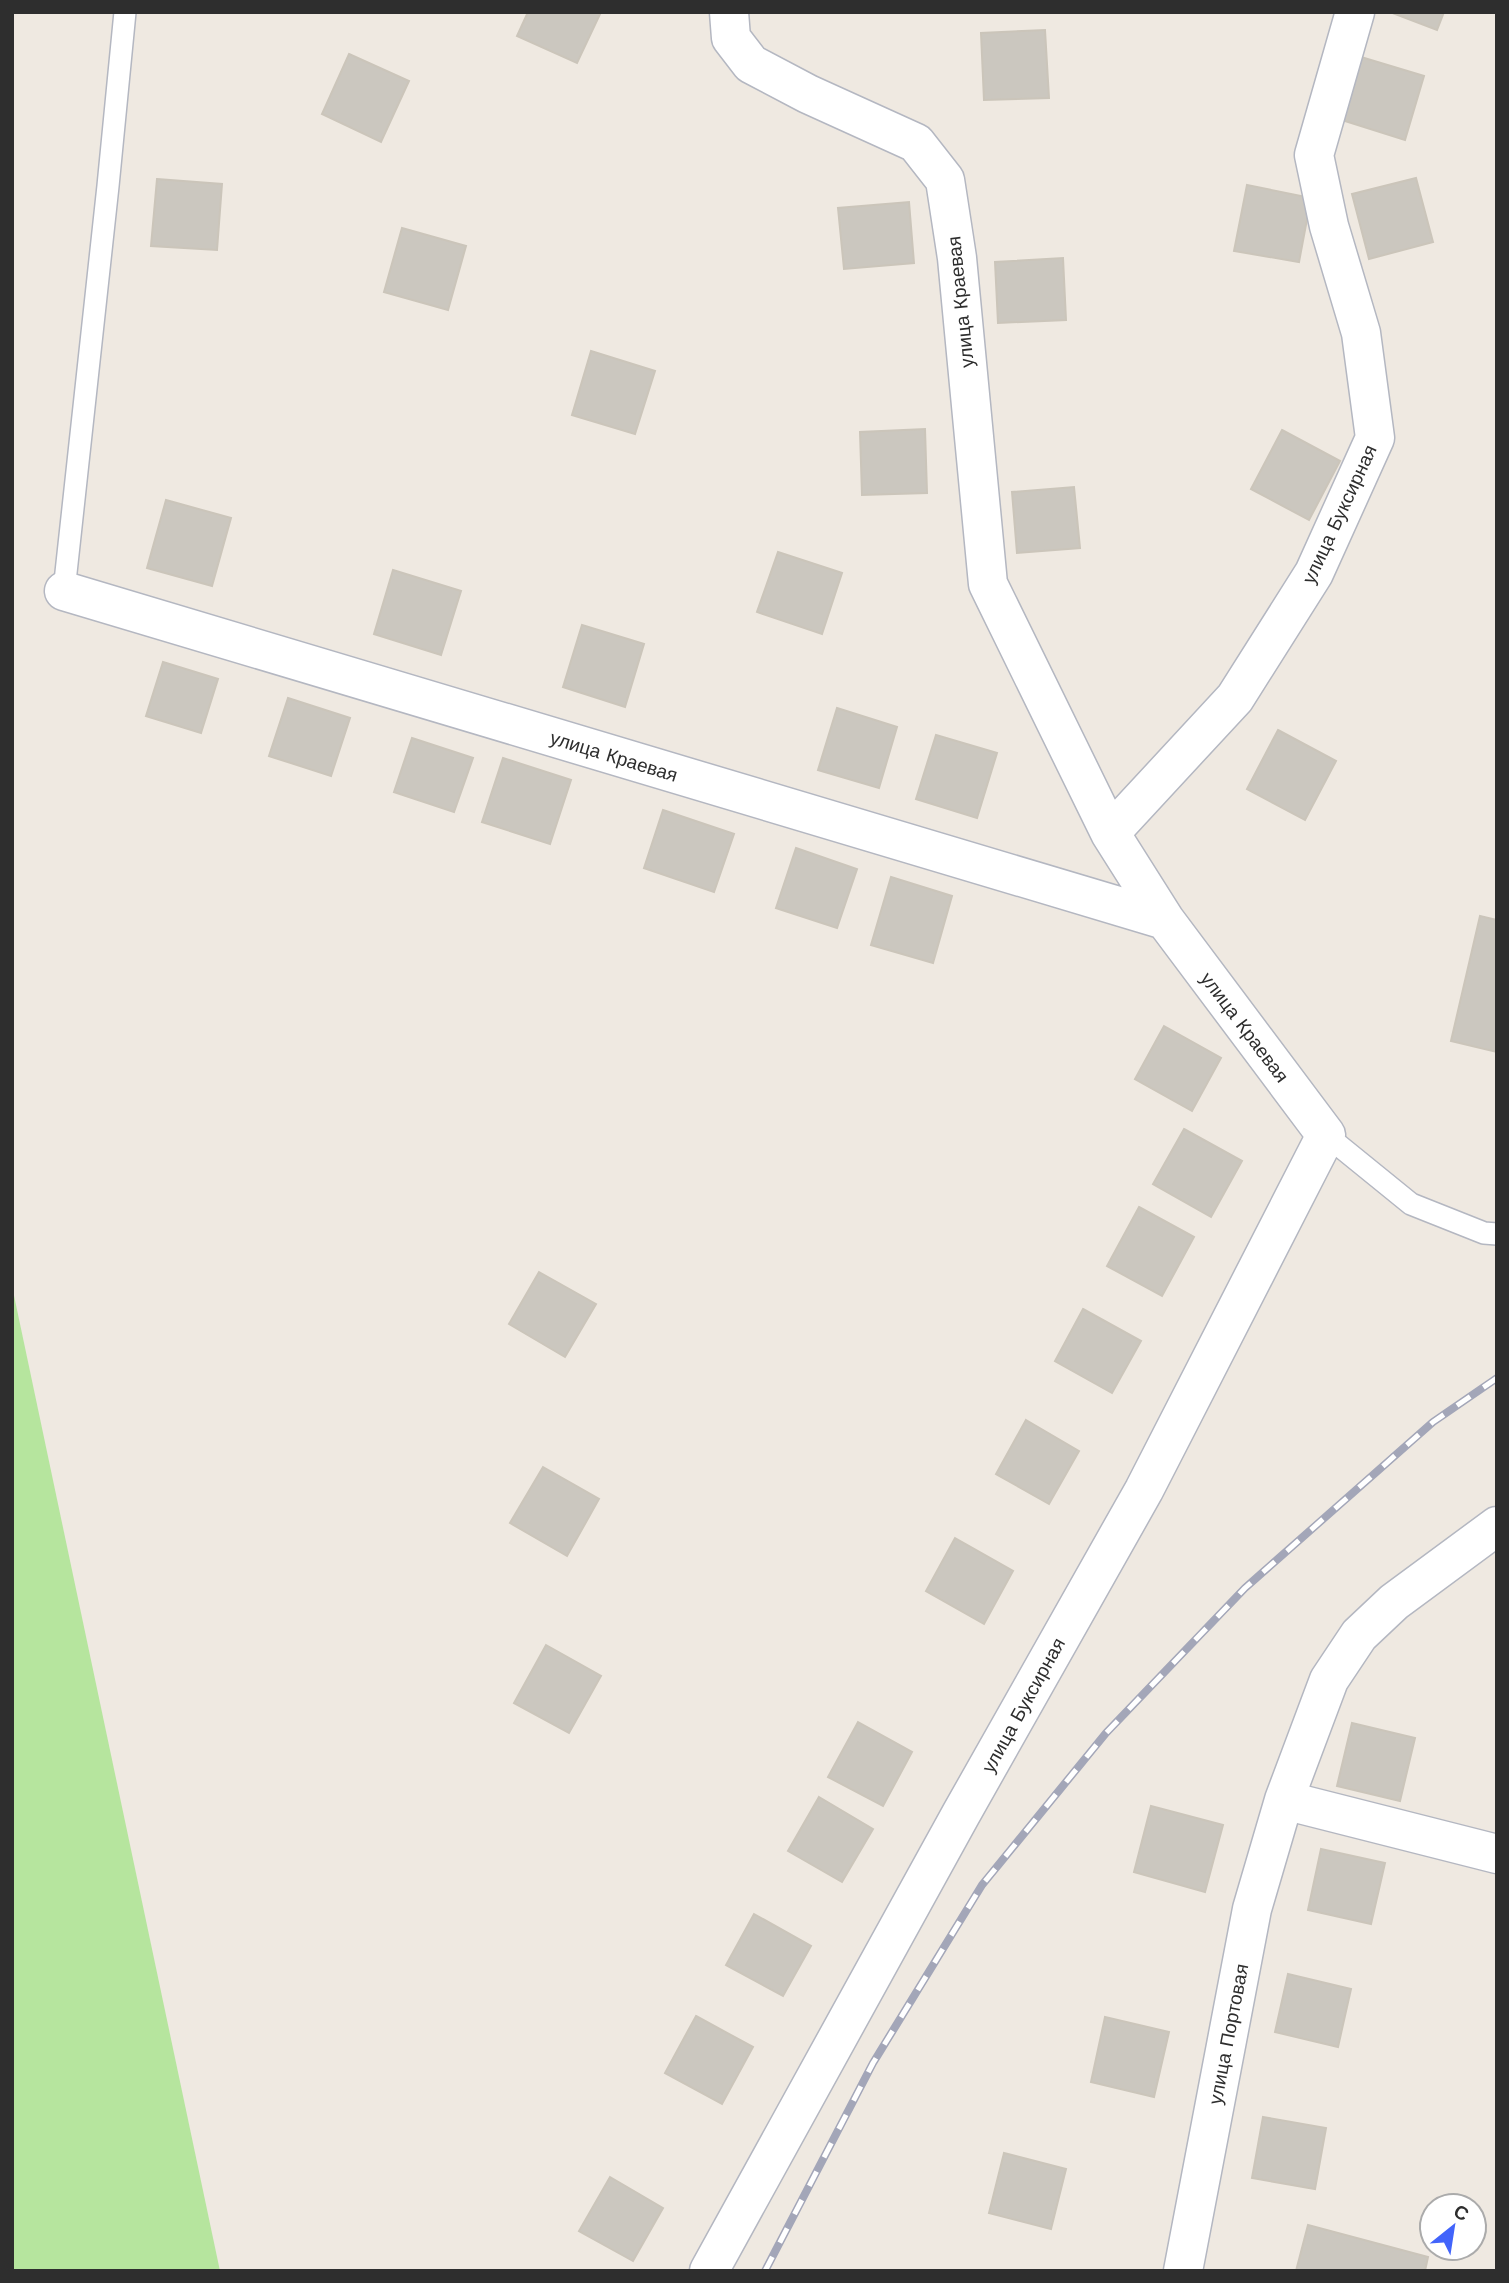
<svg xmlns="http://www.w3.org/2000/svg" width="1509" height="2283" font-family="'Work Sans',sans-serif">
<style>
.green{fill:#b6e59e}
.building{fill:#cbc7bf;stroke:#cbc5ba;stroke-width:2}
.lines{fill:none;stroke-linecap:round;stroke-linejoin:round}
.lane-casing{stroke:#b4b7c1;stroke-width:24}
.street-casing{stroke:#b4b7c1;stroke-width:41}
.lane{stroke:#fff;stroke-width:21}
.street{stroke:#fff;stroke-width:38}
.rail-casing{stroke:#a3a6b8;stroke-width:8}
.rail{stroke:#fff;stroke-width:5;stroke-dasharray:16;stroke-linecap:butt}
.labels{text-anchor:middle;stroke-width:5;stroke-linejoin:round;paint-order:stroke}
.street-label{font-size:19px;fill:#2e2e2e;stroke:#fff}
</style>
<rect width="100%" height="100%" fill="#efe9e1"/>
<path class="green" d="M12 1286 220 2271H12Z"/>
<path class="building" d="M528 12H601L577 63 517 36Z
M1390 12H1444L1437 30Z
M1045 30 1049 98 984 100 981 33Z
M349 54 409 81 381 142 322 114Z
M1361 57 1424 76 1405 140 1342 120Z
M1416 178 1433 242 1369 259 1352 194Z
M157 179 222 184 217 250 151 246Z
M1247 185 1311 198 1299 262 1234 251Z
M909 202 914 263 844 269 838 208Z
M402 228 466 246 448 310 384 292Z
M1063 258 1066 320 998 323 995 262Z
M591 351 655 371 635 434 572 415Z
M925 429 927 493 862 495 860 432Z
M1282 430 1340 461 1309 520 1251 489Z
M1074 487 1080 548 1017 553 1012 492Z
M166 500 231 518 212 586 147 568Z
M778 552 842 573 822 634 757 612Z
M393 570 461 591 441 655 374 634Z
M582 625 644 644 625 707 563 687Z
M163 662 218 679 201 733 146 716Z
M288 698 350 718 331 776 269 756Z
M837 708 897 727 879 788 818 770Z
M1278 730 1336 761 1305 820 1247 789Z
M936 735 997 753 977 818 916 799Z
M412 738 473 758 454 812 394 792Z
M503 758 571 780 550 844 482 822Z
M663 810 734 834 714 892 644 868Z
M796 848 857 869 837 928 776 908Z
M891 877 952 896 933 963 871 945Z
M1480 916 1497 920V1052L1451 1041Z
M1164 1026 1221 1058 1192 1111 1135 1079Z
M1184 1129 1242 1161 1211 1217 1153 1184Z
M1139 1207 1194 1237 1162 1296 1107 1266Z
M539 1272 596 1304 565 1357 509 1324Z
M1083 1309 1141 1341 1112 1393 1055 1361Z
M1026 1420 1079 1451 1049 1504 996 1474Z
M543 1467 599 1499 567 1556 510 1523Z
M955 1538 1013 1571 984 1624 926 1591Z
M546 1645 601 1676 569 1733 514 1703Z
M858 1722 912 1752 883 1806 828 1777Z
M1352 1723 1415 1738 1400 1801 1337 1786Z
M819 1797 873 1829 842 1882 788 1851Z
M1151 1806 1223 1825 1205 1892 1134 1872Z
M1321 1849 1385 1863 1371 1924 1308 1910Z
M754 1914 811 1946 783 1996 726 1965Z
M1288 1974 1351 1989 1338 2047 1275 2032Z
M696 2016 753 2047 722 2104 665 2073Z
M1105 2017 1169 2032 1154 2097 1091 2082Z
M1263 2117 1326 2128 1315 2189 1252 2178Z
M1004 2153 1066 2169 1051 2229 989 2213Z
M610 2177 663 2208 633 2261 579 2231Z
M1308 2225 1428 2257 1425 2271H1296Z"/>
<g class="lines">
<defs>
<path id="lane" d="M64 591 108 186 125 12
M1326 1135 1411 1204 1484 1233 1497 1234"/>
<path id="street" d="M64 591 1165 920
M1110 833 1235 698 1314 573 1375 438 1361 333 1329 226 1314 155 1355 12
M1284 1800 1497 1854
M709 2271 961 1814 1144 1490 1326 1135 1165 920 1110 833 988 584 957 258 945 180 916 143 808 94 751 64 731 38 729 12
M1183 2271 1252 1909 1284 1800 1329 1680 1359 1635 1394 1602 1497 1526"/>
</defs>
<use href="#lane" class="lane-casing"/>
<use href="#street" class="street-casing"/>
<use href="#lane" class="lane"/>
<use href="#street" class="street"/>
<defs>
<path id="rail" d="M765 2271 873 2063 982 1885 1106 1733 1245 1588 1433 1422 1497 1378"/>
</defs>
<use href="#rail" class="rail-casing"/>
<use href="#rail" class="rail"/>
</g>
<g class="labels">
<g class="street-label">
<text transform="translate(960 302) rotate(-96)" y="7">улица Краевая</text>
<text transform="translate(1339 514) rotate(-65)" y="7">улица Буксирная</text>
<text transform="translate(614 756) rotate(17)" y="7">улица Краевая</text>
<text transform="translate(1245 1027) rotate(53)" y="7">улица Краевая</text>
<text transform="translate(1023 1705) rotate(-61)" y="7">улица Буксирная</text>
<text transform="translate(1228 2034) rotate(-79)" y="7">улица Портовая</text>
</g>
</g>
<rect width="1509" height="2283" fill="none" stroke="#2e2e2e" stroke-width="28"/>
<g transform="translate(1453 2227) rotate(30)"><circle r="33" fill="#ffffff" stroke="#ababab" stroke-width="2"/>
<path d="M0-5L12 26L0 18L-12 26Z" fill="#4264fb"/>
<text y="-10" font-size="19" font-weight="bold" text-anchor="middle" fill="#2e2e2e">С</text>
</g>
</svg>
